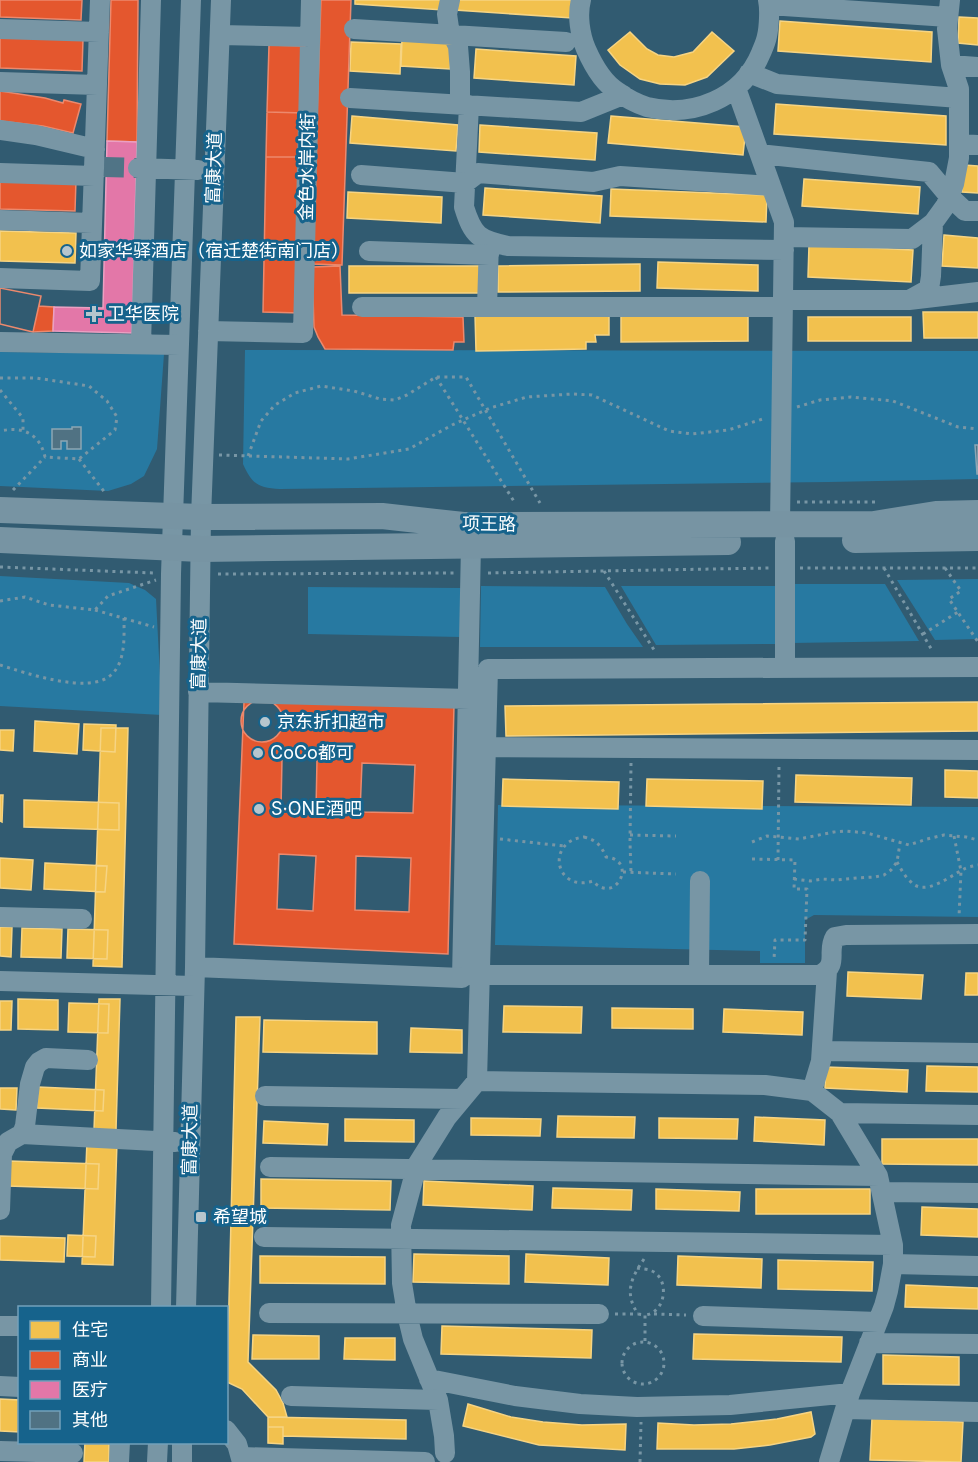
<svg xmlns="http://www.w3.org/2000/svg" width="978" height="1462" font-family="Inter,'Noto Sans SC',sans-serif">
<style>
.green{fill:#2779a1}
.homes{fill:#f2c14e;stroke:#f6d483;stroke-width:1.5}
.shops{fill:#e4572e;stroke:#ec896d;stroke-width:1.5;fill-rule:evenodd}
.health{fill:#e377a8;stroke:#eba0c2;stroke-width:1.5}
.building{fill:#507283;stroke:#8ca6b4;stroke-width:1.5}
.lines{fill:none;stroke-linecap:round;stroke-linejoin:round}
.minor-tunnel{stroke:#507486;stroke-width:20;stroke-dasharray:20 10;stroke-linecap:butt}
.path{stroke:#7896a5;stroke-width:3;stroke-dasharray:3 4.5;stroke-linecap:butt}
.minor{stroke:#7896a5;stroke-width:20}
.major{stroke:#7794a3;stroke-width:26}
.poi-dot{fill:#b7c6cd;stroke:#16638c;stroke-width:2}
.labels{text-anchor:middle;stroke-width:6;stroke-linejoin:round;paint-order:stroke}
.street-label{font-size:18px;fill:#fff;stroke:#16638c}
.poi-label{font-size:18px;fill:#fff;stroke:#16638c;text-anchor:start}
</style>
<rect width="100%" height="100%" fill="#315b71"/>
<path class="green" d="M245 350 978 351V479L829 482 280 489C258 488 252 484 243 464Z
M0 352 164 354 157 449 144 476 131 484 108 491 0 486Z
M0 576 129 583 145 590 156 599 162 715 0 706Z
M978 579V639L935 640 897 580Z
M791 584H885L919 641 791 643Z
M481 586 605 587 627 624 643 647H480Z
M621 586H777V644L656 645Z
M308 587 462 588 461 637 308 634Z
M498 805 978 807V917L814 915 805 920V963H760V951L495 945Z"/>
<path class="homes" d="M355 0H444L443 10 355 4Z
M456 0H573L572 18 455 10Z
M959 17 978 18V45L958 43Z
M780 21 932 32 931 62 778 51Z
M630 32 647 49 658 55 674 57 693 52 712 32 734 51 707 77 685 85 660 84 640 79 620 65 608 50Z
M402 39 452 42 450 69 401 66Z
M351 42 401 44 400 74 350 71Z
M476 49 576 56 574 85 474 78Z
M776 104 946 116V145L774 134Z
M352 116 458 125 456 151 350 143Z
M611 116 746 127 743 155 608 143Z
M480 125 597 133 595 160 479 152Z
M964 165 978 166V193L962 192Z
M804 179 920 187 918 214 802 206Z
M485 188 602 196 600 223 483 215Z
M611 189 767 195 766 222 610 216Z
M348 192 442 197 441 223 347 218Z
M0 231 76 233 75 263 0 261Z
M944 235 978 238V268L942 266Z
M809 245 913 250 911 282 808 277Z
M658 262 758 265V291L657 288Z
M640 264V291L498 292V266Z
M349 266H480V293H349Z
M621 312H748V341L621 342Z
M923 312H978V338H924Z
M609 313V335H595L596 342H586V349L476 351 475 315Z
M808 317H911V341H808Z
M978 702V731L506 736 505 706Z
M35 721 79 724 77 754 34 751Z
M84 724 116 725 115 752 83 750Z
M101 728H128L122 967 93 966Z
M0 730H14L13 751 0 750Z
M945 770 978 771V798L945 797Z
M796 775 912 778 911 805 795 802Z
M503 779 619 782 618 809 502 806Z
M647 779 763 781 762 809 646 806Z
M0 795H3L2 822 0 821Z
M24 800 119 803V830L24 827Z
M0 858 33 860 31 890 0 888Z
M45 863 107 866 105 892 44 889Z
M0 927H12L11 957 0 956Z
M22 928 62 929 61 958 21 957Z
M68 929 108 930 107 959 67 958Z
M848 972 923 975 921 999 847 996Z
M966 973H978V995H965Z
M18 999 58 1000V1030L18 1029Z
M99 999H120L116 1130H94Z
M0 1001H12L11 1030H0Z
M69 1003 109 1004 108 1033 68 1032Z
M504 1006 582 1007 581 1033 503 1032Z
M612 1008 693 1009V1029L612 1028Z
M724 1009 803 1012 802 1035 723 1032Z
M236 1017H260L248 1362 276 1390 283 1403 287 1417H268L242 1389 227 1382Z
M264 1020 377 1022V1054L263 1052Z
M411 1028 462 1030V1053L410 1052Z
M927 1066 978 1067V1092L926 1091Z
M826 1067 908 1070 907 1092 825 1088Z
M38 1087 104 1090 103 1111 37 1108Z
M0 1088H17L16 1110 0 1109Z
M558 1116 635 1117 634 1138 557 1137Z
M755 1117 825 1120 824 1145 754 1141Z
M471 1118 541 1119 540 1136 471 1135Z
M659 1118 738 1119 737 1139 659 1138Z
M345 1119 414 1120V1142L345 1141Z
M264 1121 328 1124 327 1145 263 1143Z
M882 1139H978V1165L882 1164Z
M87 1141 117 1142 113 1265 82 1264Z
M9 1161 99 1164 98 1189 8 1186Z
M261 1179 391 1181 390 1210 261 1208Z
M424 1181 533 1186 532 1210 423 1205Z
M553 1188 632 1190 631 1210 552 1208Z
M656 1189 740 1192 739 1211 656 1209Z
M756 1189H870V1214H756Z
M922 1207 978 1209V1237L921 1235Z
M68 1235 96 1236 95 1257 67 1256Z
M0 1236 65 1238 64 1262 0 1260Z
M414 1254 509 1256V1284L413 1282Z
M526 1254 609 1258 608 1285 525 1282Z
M260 1256 385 1257V1284L260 1283Z
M678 1256 762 1259 761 1288 677 1285Z
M778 1260 873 1262 872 1291 778 1289Z
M906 1285 978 1288V1309L905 1307Z
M442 1326 592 1330 591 1358 441 1354Z
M694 1334 842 1337 841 1362 693 1359Z
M253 1335 319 1336V1359H252Z
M345 1338H395V1360L344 1359Z
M883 1355 959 1357V1385L883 1384Z
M0 1399 20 1400V1432L0 1431Z
M468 1404 511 1417 543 1422 582 1425 626 1424 625 1450 539 1445 463 1426Z
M811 1412 815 1434 811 1437 770 1445 734 1449H657L658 1423 694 1425 731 1424 777 1419Z
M268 1417 406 1420V1439L283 1436V1427H268Z
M872 1418 963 1422 961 1462 870 1460Z
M268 1427H283V1444L268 1443Z
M85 1442H109V1462H84Z"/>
<path class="shops" d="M0 0H82L81 20 0 17Z
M111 0H138L137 142 107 141Z
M321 0H351L342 265 312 264Z
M0 36 83 39 82 71 0 68Z
M269 45 305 46 304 113 267 112Z
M0 91 45 98 63 103 64 100 81 104 73 133 43 126 0 121Z
M267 112 304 113 303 157H266Z
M266 157H303L300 313 263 312Z
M0 178 76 180 75 211 0 209Z
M340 266 342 315 463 317 464 342H454L453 350 325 349 318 337 314 327 312 267Z
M0 288 41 296 39 306 54 307 53 331 33 332 0 324Z
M0 288 41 296 33 332 0 324Z
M241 721a21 21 0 1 1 42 0a21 21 0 1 1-42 0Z
M244 702 454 705 448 954 234 944ZM282 758 317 759 316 811 281 810ZM362 763 415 765 413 813 360 812ZM279 854 316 856 313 911 277 909ZM356 856 411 858 409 912 355 910Z"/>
<path class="health" d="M107 141 137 142 132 333 53 331 54 307 103 308Z"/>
<path class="building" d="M72 427H81V449H67V441H61V449H52V429H72Z
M975 445H978V474H977Z"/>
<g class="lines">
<path class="minor-tunnel" d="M104 167 138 168"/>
<path class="path" d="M436 377 515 503
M0 378H36L89 386 107 401 117 417 115 430 79 459 45 457C40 434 23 426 0 431
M0 390 23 418V431
M797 407 820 400 851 397 893 401 958 427 978 429
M219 455 348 459 409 449 452 425 490 408 527 397 572 394 592 395 669 431 692 434 728 430 766 418
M248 456 261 421 275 405 295 393 321 386 354 391 380 399 395 400 407 395 436 377H466L540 503
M79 459 106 494
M13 490 45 457
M797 502H877
M0 567 154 573
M800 568H978
M884 568 933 652
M945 568 961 591 949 599 978 642
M604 571 656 653
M488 573 769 568
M218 574 454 573
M0 601 25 597 49 605 95 610 108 596 156 580
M95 610 154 627
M923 634 958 612
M0 665C26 673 89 695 111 675 126 662 124 636 124 618
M631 763 630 842 631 872
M630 835 676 836
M954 836 961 871 959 917
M584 837C596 840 601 845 606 857 639 860 615 906 593 881 555 893 545 841 584 837Z
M500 839 564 846
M752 842 767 836 799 839 834 832 846 831 867 833 909 845 927 839 944 835 966 837 978 840
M752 859 795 860 794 889H807L805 940H775L774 960
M778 860 779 766
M897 862C901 869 905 877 911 882 925 897 950 876 964 869 968 867 973 866 978 865
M623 872 676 874
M794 879 810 881 822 879 836 880 857 878 875 877 884 875 891 870 897 862 900 843
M644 1259C631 1278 624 1293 638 1314L645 1315V1342
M637 1268C642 1269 648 1269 652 1271 670 1279 666 1313 645 1315
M615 1314H638
M654 1314 686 1315
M622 1363a21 21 0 1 1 42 0a21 21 0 1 1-42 0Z
M640 1462 641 1422"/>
<path class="minor" d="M450 0 447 14 449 28 458 46 460 72V105
M581 0C577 15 580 35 586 49 593 65 603 83 618 92 626 98 638 104 647 107 692 118 742 99 761 53 763 48 766 42 767 36 769 27 770 9 768 0
M769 5 948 17
M0 29 99 32
M354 29 566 42
M220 35 310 37
M951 65 978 67
M749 73 777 84 959 98
M0 82 97 85
M736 88 784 222 780 524
M350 98 581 112 623 95
M469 105 464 207C473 236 479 240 508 246L784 250
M0 130 36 135 95 149
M959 144 978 145
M760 154 929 172 949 196 965 211H978
M138 168 198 170
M0 173 94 176
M361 175 465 183 478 173 593 182 620 176 771 186
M0 220 92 223
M784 237 912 239 933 223 946 205 954 184 959 158V89L951 65 947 29 950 0
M369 251 489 255
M0 278 90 281 100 0
M911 299 929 289 931 276 933 223
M783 300H909L978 292
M362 307H783
M487 307 489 242
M208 331 303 333 311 0
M0 342 179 345
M141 344 151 0
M785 541V668
M198 692 469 699
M486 747 978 750
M0 917 82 919
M195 967 462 978 471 545
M480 975H820C840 964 826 952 835 937L846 935 978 934
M699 975 700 881
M0 981 194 986
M822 1051 978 1053
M477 1081 488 669 978 667
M812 1091 821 1061 827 971
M265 1096 462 1099
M840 1113 978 1115
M22 1134 175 1142
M270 1167 878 1176
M882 1192 978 1193
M0 1210 2 1154 8 1142 22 1134 25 1126 30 1084 35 1067 39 1062 46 1058 88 1060
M264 1237 893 1245
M893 1264 978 1266
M161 1308 171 574 191 0
M186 1308 195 967 201 517 221 0
M269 1313 599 1314
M703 1316 878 1322
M0 1326H20
M869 1343 978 1344
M429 1379 515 1396 580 1404 637 1407 730 1405 850 1393
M0 1386 20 1387
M291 1396 438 1400
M845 1409 978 1412
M226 1430 237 1444 242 1462
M0 1451 73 1453
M445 1453 444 1436 438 1400 413 1339 407 1314 402 1283 401 1225 417 1165 447 1117 477 1081 765 1085 812 1091 840 1113 878 1176 893 1245V1264L888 1291 884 1306 850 1393 829 1462
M241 1457 425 1462
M119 1462 120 1442
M157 1462 158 1442
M182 1462V1442"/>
<path class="major" d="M0 510 201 517 382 516 463 525 874 524 936 514 978 513
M0 540 201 549 728 542
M855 540 978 538"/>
</g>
<g class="poi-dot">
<circle cx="67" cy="251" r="6"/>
<path d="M91 305h6v6h6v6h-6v6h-6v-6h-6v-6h6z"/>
<circle cx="265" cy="722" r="6"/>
<circle cx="258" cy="753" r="6"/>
<circle cx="259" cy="809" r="6"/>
<rect x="195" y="1211" width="12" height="12" rx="3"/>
</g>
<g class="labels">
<g class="street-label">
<text transform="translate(307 167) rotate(-89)" y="6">金色水岸内街</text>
<text transform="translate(214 168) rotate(-88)" y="6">富康大道</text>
<text transform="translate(489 524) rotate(1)" y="6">项王路</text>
<text transform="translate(199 654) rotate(-89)" y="6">富康大道</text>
<text transform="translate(190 1140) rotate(-89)" y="6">富康大道</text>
</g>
<g class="poi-label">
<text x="79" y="257">如家华驿酒店（宿迁楚街南门店）</text>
<text x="107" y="320">卫华医院</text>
<text x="277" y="728">京东折扣超市</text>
<text x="270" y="759">CoCo都可</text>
<text x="271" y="815">S·ONE酒吧</text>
<text x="213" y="1223">希望城</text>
</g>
</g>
<rect x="18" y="1306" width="210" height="138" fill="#16638c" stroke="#73a1ba" stroke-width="1.5"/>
<rect x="30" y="1321" width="30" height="18" fill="#f2c14e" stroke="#73a1ba" stroke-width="1.5"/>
<text x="72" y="1336" font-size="18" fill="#ffffff">住宅</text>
<rect x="30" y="1351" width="30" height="18" fill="#e4572e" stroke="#73a1ba" stroke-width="1.5"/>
<text x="72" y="1366" font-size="18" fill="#ffffff">商业</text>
<rect x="30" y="1381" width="30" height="18" fill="#e377a8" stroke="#73a1ba" stroke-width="1.5"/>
<text x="72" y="1396" font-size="18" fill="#ffffff">医疗</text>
<rect x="30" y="1411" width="30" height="18" fill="#507283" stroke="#73a1ba" stroke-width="1.5"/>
<text x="72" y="1426" font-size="18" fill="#ffffff">其他</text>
</svg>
